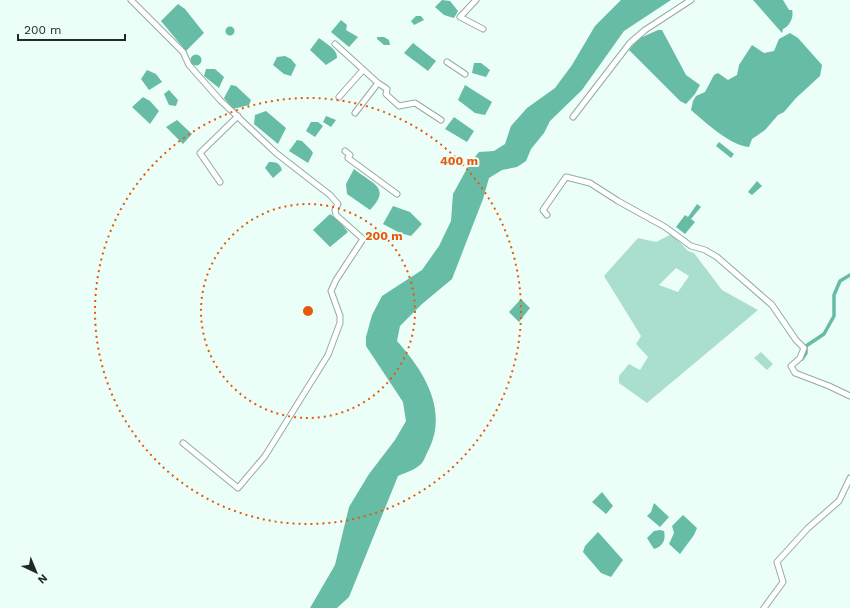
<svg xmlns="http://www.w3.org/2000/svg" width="850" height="608" font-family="'Work Sans',sans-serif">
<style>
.green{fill:#aadfcf;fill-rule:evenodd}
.water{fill:#66bca5}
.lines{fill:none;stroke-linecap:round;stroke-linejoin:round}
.canal{stroke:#66bca5;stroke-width:3.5}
.minor-casing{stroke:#95aba4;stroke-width:7}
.minor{stroke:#fff;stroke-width:5}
.ring{fill:none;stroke:#e8590c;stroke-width:2;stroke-dasharray:2 4}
.centre{fill:#e8590c;stroke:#ebfef8;stroke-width:2}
.ring-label{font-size:12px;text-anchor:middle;font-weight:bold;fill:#e8590c;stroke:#ebfef8;stroke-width:4;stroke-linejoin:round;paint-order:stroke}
</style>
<rect width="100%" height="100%" fill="#ebfef8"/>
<path class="green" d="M672 234 688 251 694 253 722 290 758 310 647 403 619 383V376L629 364 640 370 648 357 636 344 641 336 604 276 638 238 656 242ZM676 268 689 276 678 292 659 285Z
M761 352 773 364 767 370 754 358Z"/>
<path class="water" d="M442 0 450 1 458 11 454 18 444 15 435 7Z
M621 0H671L624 31 582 90 550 121 544 133 531 149 526 161 517 167 502 170 489 178 483 199 452 279 422 304 400 326 397 341C424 371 448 410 429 449 426 454 424 462 420 465 414 470 405 473 398 476L349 597 337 608H310L335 565 349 507 369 474 395 440 406 421 403 402 366 346V337L372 315 382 296 422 270 439 246 451 221 453 194 470 163 479 152 494 151 505 144 511 126 527 108 555 88 572 65 595 26Z
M753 0H783L789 10H792C794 17 790 26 783 29L782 33Z
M178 4 185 9 204 33 186 51 161 21Z
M416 16H421L424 20 414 25 411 21Z
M341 20 347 25 346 30 358 37 349 47 331 32Z
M225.5 31a4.5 4.5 0 1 1 9 0a4.5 4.5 0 1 1-9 0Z
M658 30H662L686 75 700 85 695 94 686 104 680 101 629 50 638 39Z
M790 33 798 38 822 65 820 76 796 98 784 112 778 115 765 130 752 139 749 147C731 146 705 122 691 110L693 101 696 96 705 92 714 75 718 73 728 80 737 75 739 65 752 45 764 53 774 51 779 39Z
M377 37H384L389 40 390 45H384L377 39Z
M319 38C325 43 338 49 337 58L326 65 310 50Z
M413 43 436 61 428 71 404 53Z
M190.5 60a5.5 5.5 0 1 1 11 0a5.5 5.5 0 1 1-11 0Z
M285 56 291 59 296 65 291 76 284 74 273 65 277 57Z
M474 63H481L490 70 486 77 472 73Z
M206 69H215L224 77 219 88 204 76Z
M147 70 156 74 162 82 149 90 141 79Z
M231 85 236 86 251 100 249 105 233 109 224 98Z
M465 85 492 102 485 115 475 113 458 100Z
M169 90 178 100 176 106 169 105 164 94Z
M143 97 150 101 159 111 150 124 132 107Z
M266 111 286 128 278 144 254 124 255 115Z
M326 116 336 120 331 127 323 122Z
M454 117 474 131 467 142 445 129Z
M177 120 192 134 183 144 166 127Z
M311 122H318L323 126 315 137 306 131Z
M297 140 302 141 311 150 313 153 308 163 289 151Z
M719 142 734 154 731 158 716 146Z
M269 162C276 162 279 162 282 170L273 178 265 168Z
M354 169C372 184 392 187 370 210L347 194 346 184Z
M757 181 762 186 752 195 748 192Z
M697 204 701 207 691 219 695 222 685 234 676 227 685 215 688 217Z
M393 206 410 212 422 224 411 236 400 233 383 224Z
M330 214 340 222 348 232 330 247 313 230Z
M521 299 530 308 519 322 509 312Z
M602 492 613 506 606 514 592 502Z
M654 503 669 517 660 527 647 516 651 512Z
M683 515 697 528 694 535 680 554 669 544 674 533 672 526Z
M660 530 664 531C666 540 663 546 654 549L647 538 654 531Z
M598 532 623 560 611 577 601 573 583 552 585 546Z"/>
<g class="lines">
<path class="canal" d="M802 359 806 353V346L824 334 834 316V295L840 281 850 275"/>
<defs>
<path id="minor" d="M131 0 183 52 189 65 220 100 276 153 330 195 338 204 335 210 336 215 363 239 336 280 331 291 340 316V323L328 355 265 456 238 488 183 443
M476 0 460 17 483 29
M335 44 378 83
M447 62 465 74
M339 97 363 70
M355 113 378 83 387 89 386 94 399 106 415 103 441 120
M573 117 630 43 645 30 691 0
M345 151 350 155 348 158 397 194
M220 182 200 153 238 116
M547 215 543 210 566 177 590 183 618 201 665 227 691 246 705 250 717 257 772 305 796 340 804 348 800 358 791 366 795 373 829 386 850 396
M764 608 783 582 777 562 808 528 839 501 850 478"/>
</defs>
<use href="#minor" class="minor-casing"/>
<use href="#minor" class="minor"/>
</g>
<g class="ring">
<circle cx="308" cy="311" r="107"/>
<circle cx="308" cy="311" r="213"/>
</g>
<circle cx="308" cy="311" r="6" class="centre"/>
<g class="ring-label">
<text x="459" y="165">400 m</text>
<text x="384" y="240">200 m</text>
</g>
<g transform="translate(36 572) rotate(136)" stroke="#ebfef8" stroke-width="3" paint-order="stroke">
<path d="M0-3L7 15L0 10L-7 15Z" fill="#202926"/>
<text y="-6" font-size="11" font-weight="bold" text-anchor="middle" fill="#202926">N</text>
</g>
<path d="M18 34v6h107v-6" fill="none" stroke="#202926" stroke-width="2"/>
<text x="24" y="34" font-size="12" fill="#202926" stroke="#ebfef8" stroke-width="3" paint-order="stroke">200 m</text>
</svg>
